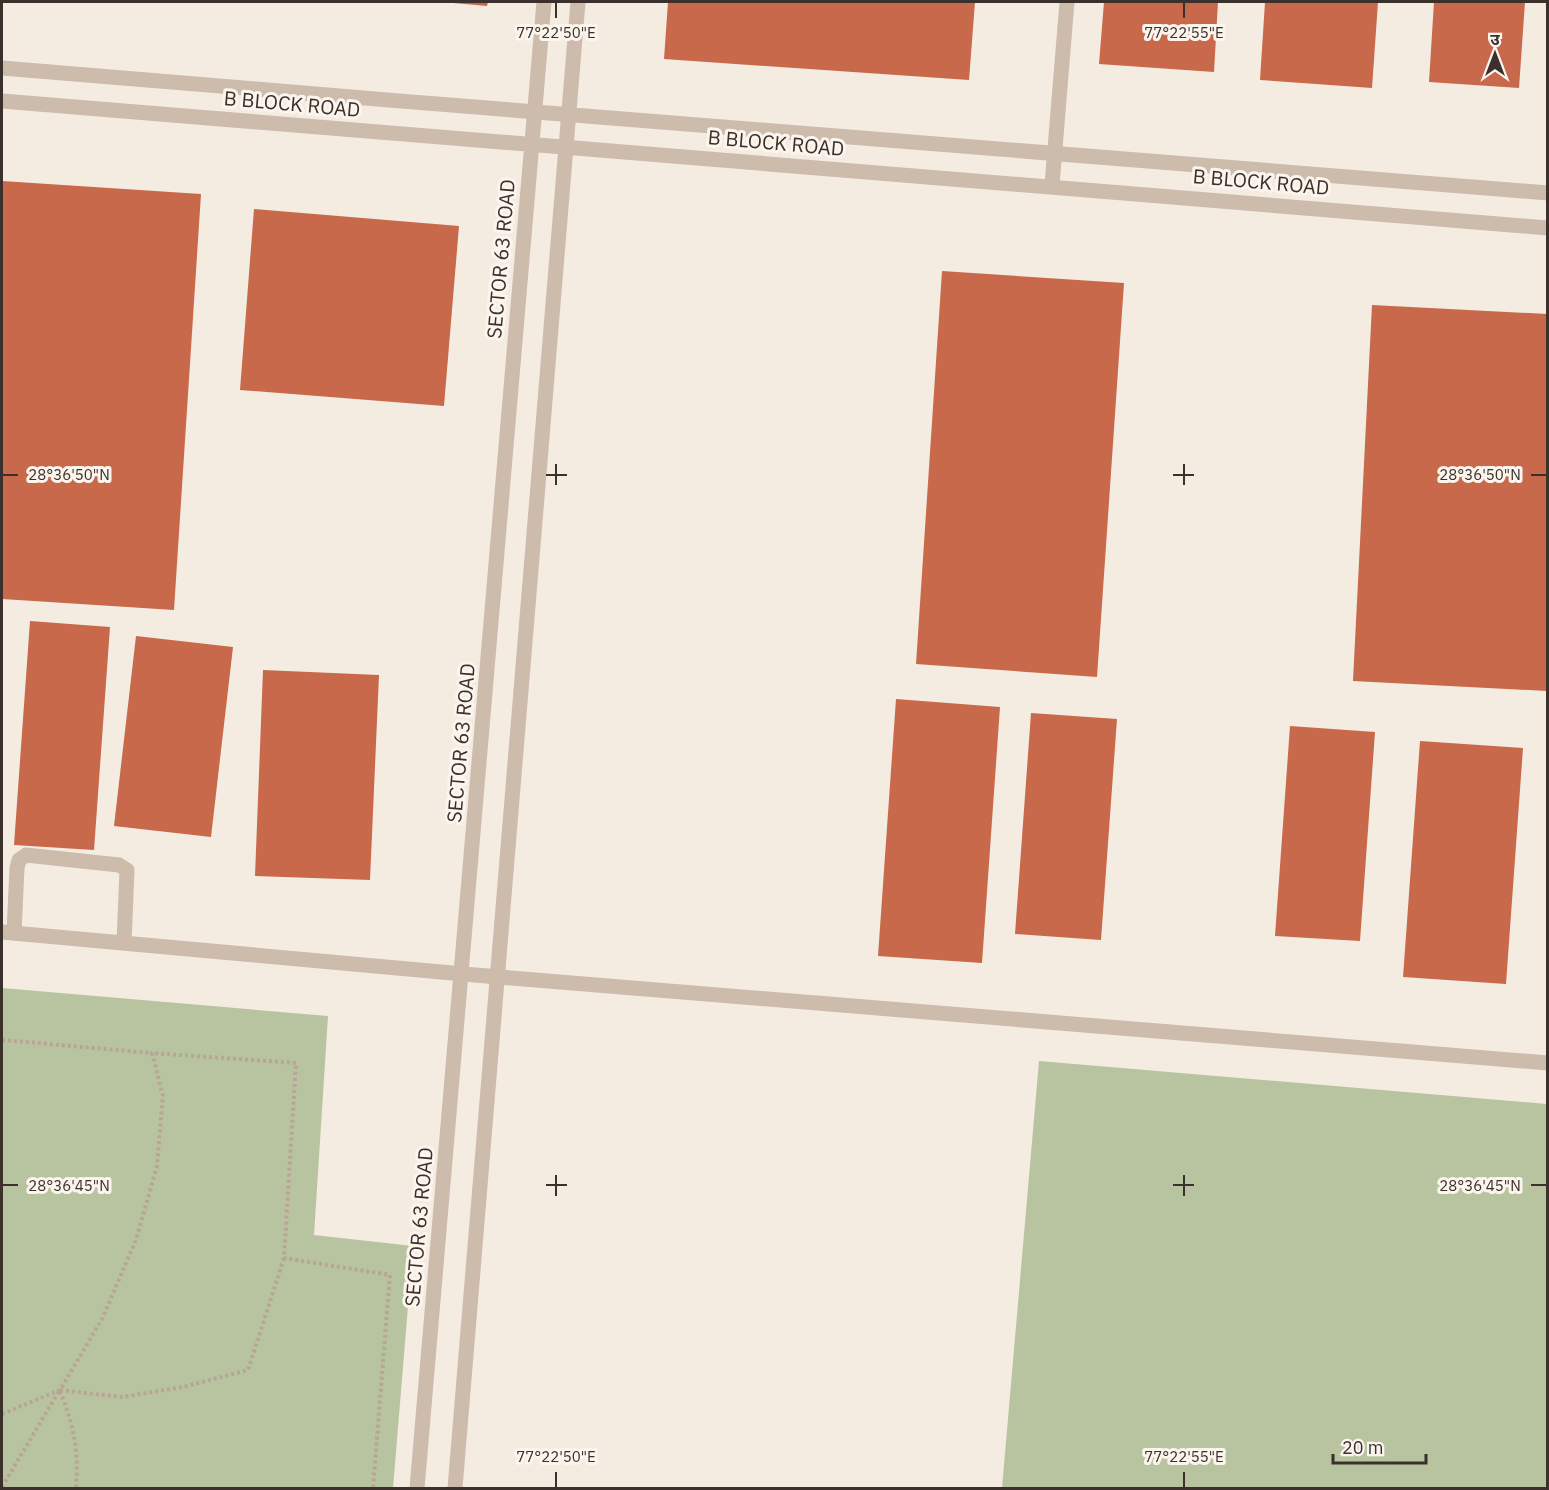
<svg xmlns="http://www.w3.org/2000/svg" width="1549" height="1490" font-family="'IBM Plex Sans','Noto Sans Devanagari',sans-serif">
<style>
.green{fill:#b8c4a0}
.building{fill:#c8694b}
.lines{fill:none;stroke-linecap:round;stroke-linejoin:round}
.path{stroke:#b9a596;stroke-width:4;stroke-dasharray:3 3;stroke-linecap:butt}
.service{stroke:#cdbbac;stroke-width:15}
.minor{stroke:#cdbbac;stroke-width:15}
.tertiary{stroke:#cdbbac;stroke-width:15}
.ticks{fill:none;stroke:#3b302b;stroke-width:2}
.labels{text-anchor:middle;stroke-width:6;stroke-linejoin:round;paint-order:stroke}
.street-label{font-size:20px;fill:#3b302b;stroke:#fbf5ee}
.ticks-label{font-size:15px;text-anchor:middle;fill:#3b302b;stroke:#fbf5ee;stroke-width:6;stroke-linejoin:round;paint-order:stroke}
</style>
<rect width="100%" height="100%" fill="#f4ebe1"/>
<path class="green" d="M2 988 328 1016 314 1235 413 1246 393 1488H2Z
M1039 1061 1547 1104V1488H1002Z"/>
<path class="building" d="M442 2H488L487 6Z
M668 2H975L969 80 664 59Z
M1104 2H1218L1214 72 1099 64Z
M1265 2H1378L1372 88 1260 80Z
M1434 2H1525L1519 88 1429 82Z
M2 181 201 194 174 610 2 599Z
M254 209 459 226 444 406 240 390Z
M942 271 1124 283 1097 677 916 664Z
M1372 305 1548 314 1547 691 1353 681Z
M30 621 110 627 94 850 14 845Z
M136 636 233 647 211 837 114 826Z
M263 670 379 675 370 880 255 876Z
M896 699 1000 707 982 963 878 956Z
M1031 713 1117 719 1101 940 1015 934Z
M1290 726 1375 732 1360 941 1275 936Z
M1420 741 1523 748 1506 984 1403 977Z"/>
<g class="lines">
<path class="path" d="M2 1040 152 1053
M60 1390 122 1397 183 1387 248 1370 284 1258
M60 1391C74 1427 79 1449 76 1488
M2 1414 60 1390 102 1319 136 1240 157 1166 163 1096 152 1053 296 1063 284 1258 390 1275 373 1488
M2 1487 59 1391"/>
<path class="service" d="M1052 185 1067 2
M14 933 17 868 19 860 26 855 119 865 127 870 124 943"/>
<path class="minor" d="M2 932 463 974 1548 1063"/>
<path class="tertiary" d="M2 68C517 112 1032 150 1548 193
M2 101 1548 228
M417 1488 544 2
M455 1488 578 2"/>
</g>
<path class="ticks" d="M556 3V18M1184 3V18M556 464V485M1184 464V485M3 475H18M546 475H567M1173 475H1194M1531 475H1546M556 1175V1196M1184 1175V1196M3 1185H18M546 1185H567M1173 1185H1194M1531 1185H1546M556 1472V1487M1184 1472V1487"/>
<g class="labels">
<g class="street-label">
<text transform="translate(292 104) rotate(5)" y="7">B BLOCK ROAD</text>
<text transform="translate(776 143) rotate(5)" y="7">B BLOCK ROAD</text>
<text transform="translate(1261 182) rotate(5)" y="7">B BLOCK ROAD</text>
<text transform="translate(501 259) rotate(-85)" y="7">SECTOR 63 ROAD</text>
<text transform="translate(461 743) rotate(-85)" y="7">SECTOR 63 ROAD</text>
<text transform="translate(419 1227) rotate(-85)" y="7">SECTOR 63 ROAD</text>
</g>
</g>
<g class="ticks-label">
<text x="556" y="38">77°22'50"E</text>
<text x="1184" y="38">77°22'55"E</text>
<text x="69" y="480">28°36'50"N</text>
<text x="1480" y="480">28°36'50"N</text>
<text x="69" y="1191">28°36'45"N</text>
<text x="1480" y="1191">28°36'45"N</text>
<text x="556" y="1462">77°22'50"E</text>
<text x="1184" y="1462">77°22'55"E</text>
</g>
<rect width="1549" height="1490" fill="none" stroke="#3b302b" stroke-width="6"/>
<g transform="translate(1495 54)" stroke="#fbf5ee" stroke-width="4.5" paint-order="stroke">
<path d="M0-4.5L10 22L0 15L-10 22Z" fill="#3b302b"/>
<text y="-9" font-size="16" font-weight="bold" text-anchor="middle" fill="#3b302b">उ</text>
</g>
<path d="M1333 1454v9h93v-9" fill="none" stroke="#3b302b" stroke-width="3"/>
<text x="1342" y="1454" font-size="18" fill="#3b302b" stroke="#fbf5ee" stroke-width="4.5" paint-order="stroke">20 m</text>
</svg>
